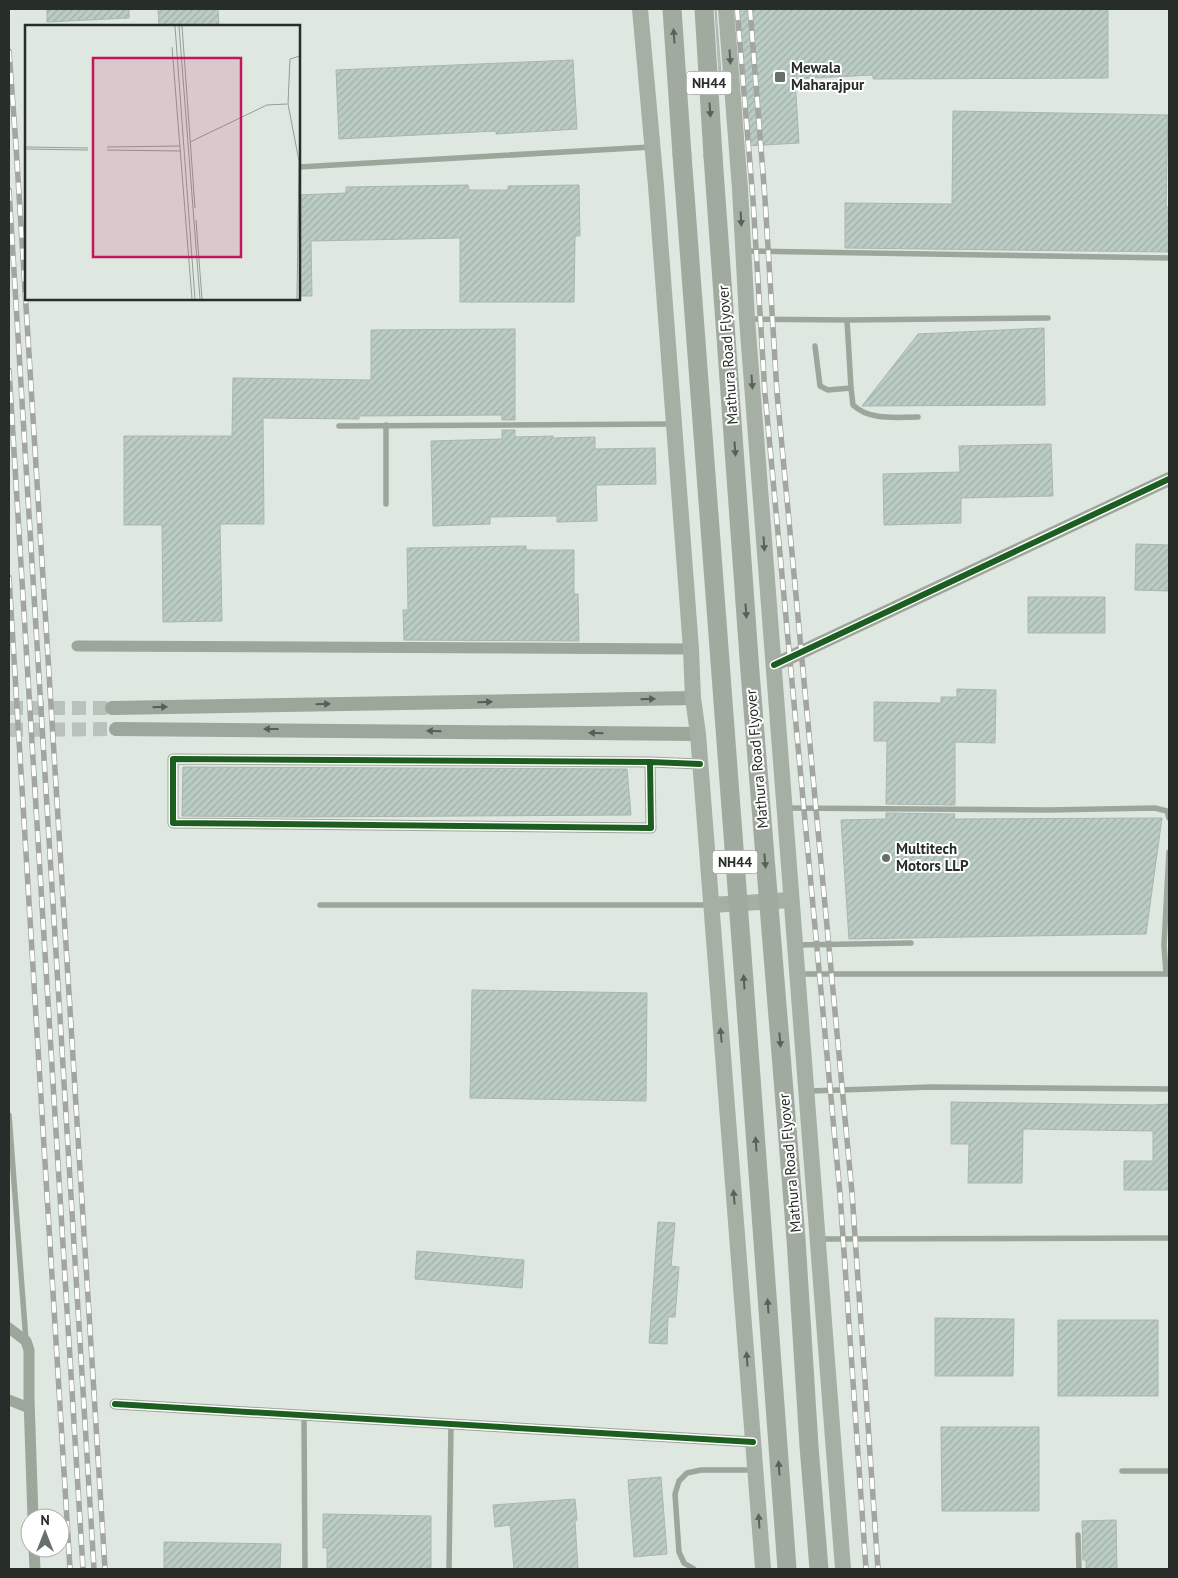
<svg xmlns="http://www.w3.org/2000/svg" width="1178" height="1578" font-family="'PT Sans',sans-serif">
<style>
.building{fill:url(#building-hatch);stroke:#acb5b0}
.lines{fill:none;stroke-linecap:round;stroke-linejoin:round}
.tertiary-tunnel{stroke:#b9c2bb;stroke-width:14;stroke-dasharray:14 7;stroke-linecap:butt}
.service{stroke:#9da69a;stroke-width:5.5}
.minor{stroke:#9da69a;stroke-width:11}
.tertiary{stroke:#9da69a;stroke-width:14}
.secondary{stroke:#a6afa4;stroke-width:16}
.trunk{stroke:#a1aa9e;stroke-width:19}
.rail-casing{stroke:#a1a79f;stroke-width:5.5}
.rail{stroke:#fff;stroke-width:4;stroke-dasharray:11;stroke-linecap:butt}
.trunk-bridge{stroke:#a1aa9e;stroke-width:19}
.cycleway-casing{stroke:#fff;stroke-width:9}
.cycleway{stroke:#1b5e20;stroke-width:6}
.oneway{fill:#586058}
.oneway2{fill:#5a625a}
.oneway3{fill:#565e56}
.poi-dot{fill:#676f69;stroke:#fff;stroke-width:2}
.labels{text-anchor:middle;stroke-width:4;stroke-linejoin:round;paint-order:stroke}
.shield{fill:#fff;stroke:#686d69;stroke-width:1}
.shield-label{font-size:14px;font-weight:bold;fill:#272e29}
.poi-label{font-size:15px;font-weight:bold;fill:#272e29;stroke:#fff;text-anchor:start}
.street-label{font-size:15px;fill:#272e29;stroke:#fff}
.inset-road{fill:none;stroke:#959d97;stroke-width:1}
.view{fill:#c2185b;fill-opacity:0.15;stroke:#c2185b;stroke-width:2.5}
.inset-edge{fill:none;stroke:#272e29;stroke-width:2.5}
</style>
<defs>
<pattern id="building-hatch" width="6" height="6" patternUnits="userSpaceOnUse" patternTransform="scale(1.25)"><rect width="6" height="6" fill="#baccc4"/><path d="M-1 1l2-2M0 6l6-6M5 7l2-2" fill="none" stroke="#a0b0a8"/></pattern>
</defs>
<rect width="100%" height="100%" fill="#dee7e0"/>
<path class="building" d="M47 9H129V18L47 22Z
M158 9H218L219 26H159Z
M715 9H716L721 73H719Z
M736 9H1108V78L873 79V75L795 79 799 143 747 146Z
M573 60 577 129 496 134V131L339 139 336 70Z
M953 111 1168 115 1166 207H1169V252L845 248V203L952 204Z
M468 185 469 190H508V186L579 185 580 236H575L574 302H460V238L311 241 312 296H299V195L346 193V187Z
M1044 328 1045 405 862 406 918 334Z
M515 329V420H502V415L359 416V419L263 418 264 524H220L222 621 163 622 162 525H124V436H232L233 378 371 380V330Z
M502 430H515V437L553 436V438L595 437V449L655 448 656 484 596 485 597 521 557 522V516L490 517V524L433 526 431 441 502 439Z
M1051 444 1053 496 961 498V523L884 525 883 474 960 472 959 446Z
M1136 544 1169 545V591L1135 590Z
M526 546V550H574V594H578L579 641 404 640 403 610H408L407 548Z
M1028 597H1105V633H1028Z
M957 689 996 690 995 743 955 742V805L886 804 887 741H874V702L941 703V697H957Z
M183 767 627 769 631 815 299 817 182 816Z
M886 813 955 814 954 819 1162 818 1146 934 849 939 841 820 886 819Z
M472 990 647 993 646 1101 470 1098Z
M951 1102 1153 1105 1169 1104V1190H1124V1161H1153V1131L1023 1129 1022 1183H968L969 1144H951Z
M658 1222 675 1223 671 1266 679 1267 675 1317H668L667 1344 649 1343Z
M417 1251 524 1260 522 1288 415 1279Z
M935 1318 1014 1319 1013 1376H935Z
M1058 1320H1158V1396H1058Z
M941 1427H1039V1511H942Z
M661 1477 667 1554 634 1557 628 1480Z
M575 1499 577 1520 575 1521 578 1569H514L510 1525 495 1527 493 1505Z
M323 1514 431 1516V1569H327V1548H323Z
M1116 1520 1117 1569H1086V1560H1083L1082 1521Z
M164 1542 281 1544 280 1569H164Z"/>
<g class="lines">
<path class="tertiary-tunnel" d="M9 708H112
M9 730 116 729"/>
<path class="service" d="M299 167 651 147
M744 251 1169 258
M749 319 847 320 1048 318
M815 346 820 386 828 390 851 388 847 320
M851 388 853 405C870 421 896 417 918 417
M386 425V504
M339 426 672 424
M787 808 1048 810 1155 808 1167 811 1169 818
M320 905H709
M796 945 911 943
M1166 973 1164 945 1169 852
M799 974H1169
M809 1091 932 1087 1169 1089
M9 1115 26 1341
M819 1239 1169 1238
M304 1416 305 1569
M1122 1471H1169
M1078 1535 1079 1569
M449 1569 451 1424
M694 1569 684 1563 679 1552 675 1494 679 1481 687 1473 701 1470H753"/>
<path class="minor" d="M77 646 691 649
M650 762 173 759V823L651 828 650 762 700 764
M9 1328 26 1341 29 1350V1399L33 1518
M9 1400 29 1408
M115 1404 753 1442
M34 1548 35 1569"/>
<path class="tertiary" d="M774 665 1169 479
M112 708 693 698
M116 729 698 734"/>
<path class="secondary" d="M640 9 656 186 691 649 693 698 698 734 763 1569
M726 9 740 189 747 319 843 1569
M711 905 791 900"/>
<path class="trunk" d="M672 9 682 155
M704 9 713 156"/>
<defs>
<path id="rail" d="M737 9 753 200 765 394 840 1194 866 1569
M750 9 765 199 777 393 852 1193 878 1569
M9 51 16 146 105 1569
M9 190 94 1569
M9 370 83 1569
M9 577 70 1569"/>
</defs>
<use href="#rail" class="rail-casing"/>
<use href="#rail" class="rail"/>
<path class="trunk-bridge" d="M682 155 743 968 787 1569
M713 156 750 672 796 1239 809 1446 819 1569"/>
<defs>
<path id="cycleway" d="M774 665 1169 479
M650 762 173 759V823L651 828 650 762 700 764
M115 1404 753 1442"/>
</defs>
<use href="#cycleway" class="cycleway-casing"/>
<use href="#cycleway" class="cycleway"/>
</g>
<defs><path id="oneway-solid" d="M-6-.8H1V-3.2L6.5 0L1 3.2V.8H-6Z" transform="scale(1.25)"/></defs>
<g class="oneway">
<use href="#oneway-solid" transform="translate(674 36) rotate(-94)"/>
<use href="#oneway-solid" transform="translate(710 110) rotate(86)"/>
<use href="#oneway-solid" transform="translate(735 449) rotate(86)"/>
<use href="#oneway-solid" transform="translate(746 611) rotate(86)"/>
<use href="#oneway-solid" transform="translate(765 861) rotate(85)"/>
<use href="#oneway-solid" transform="translate(744 982) rotate(-94)"/>
<use href="#oneway-solid" transform="translate(780 1040) rotate(85)"/>
<use href="#oneway-solid" transform="translate(756 1144) rotate(-94)"/>
<use href="#oneway-solid" transform="translate(768 1306) rotate(-94)"/>
<use href="#oneway-solid" transform="translate(779 1468) rotate(-94)"/>
</g>
<g class="oneway2">
<use href="#oneway-solid" transform="translate(730 57) rotate(86)"/>
<use href="#oneway-solid" transform="translate(741 219) rotate(87)"/>
<use href="#oneway-solid" transform="translate(752 382) rotate(86)"/>
<use href="#oneway-solid" transform="translate(764 544) rotate(86)"/>
<use href="#oneway-solid" transform="translate(721 1035) rotate(-95)"/>
<use href="#oneway-solid" transform="translate(734 1197) rotate(-95)"/>
<use href="#oneway-solid" transform="translate(747 1359) rotate(-94)"/>
<use href="#oneway-solid" transform="translate(759 1521) rotate(-94)"/>
</g>
<g class="oneway3">
<use href="#oneway-solid" transform="translate(648 699) rotate(-1)"/>
<use href="#oneway-solid" transform="translate(485 702) rotate(-1)"/>
<use href="#oneway-solid" transform="translate(323 704) rotate(-1)"/>
<use href="#oneway-solid" transform="translate(160 707) rotate(-1)"/>
<use href="#oneway-solid" transform="translate(271 729) rotate(-180)"/>
<use href="#oneway-solid" transform="translate(434 731) rotate(-179)"/>
<use href="#oneway-solid" transform="translate(596 733) rotate(-179)"/>
</g>
<g class="poi-dot">
<rect x="774" y="71" width="12" height="12" rx="2.5"/>
<circle cx="886" cy="858" r="5"/>
</g>
<g class="labels">
<g class="shield">
<rect x="686.5" y="71.5" width="45" height="23" rx="4"/>
<rect x="712.5" y="850.5" width="45" height="23" rx="4"/>
</g>
<g class="shield-label">
<text x="709" y="88">NH44</text>
<text x="735" y="867">NH44</text>
</g>
<g class="poi-label">
<text x="791" y="73">Mewala<tspan x="791" dy="17">Maharajpur</tspan></text>
<text x="896" y="854">Multitech<tspan x="896" dy="17">Motors LLP</tspan></text>
</g>
<g class="street-label">
<text transform="translate(728 355) rotate(-94)" y="5">Mathura Road Flyover</text>
<text transform="translate(757 759) rotate(-95)" y="5">Mathura Road Flyover</text>
<text transform="translate(790 1163) rotate(-95)" y="5">Mathura Road Flyover</text>
</g>
</g>
<g transform="translate(25 25)">
<rect width="275" height="275" fill="#dee7e0"/>
<path class="inset-road" d="M150 1 170 274M154 1 175 274M157 1 170 183M147 22 167 274M165 117 242 80 262 79M0 122 63 123M82 122 155 121M0 124 63 125M82 125 156 126M171 195 177 274M272 274 274 136 263 79 265 34 275 31"/>
<path class="view" d="M68 33H216V232H68Z"/>
<rect width="275" height="275" class="inset-edge"/>
</g>
<rect width="1178" height="1578" fill="none" stroke="#272e29" stroke-width="20"/>
<g transform="translate(45 1533)"><circle r="24" fill="#ffffff" stroke="#a9aba9"/>
<path d="M0-4L9 19L0 12L-9 19Z" fill="#676f69"/>
<text y="-8" font-size="14" font-weight="bold" text-anchor="middle" fill="#272e29">N</text>
</g>
</svg>
